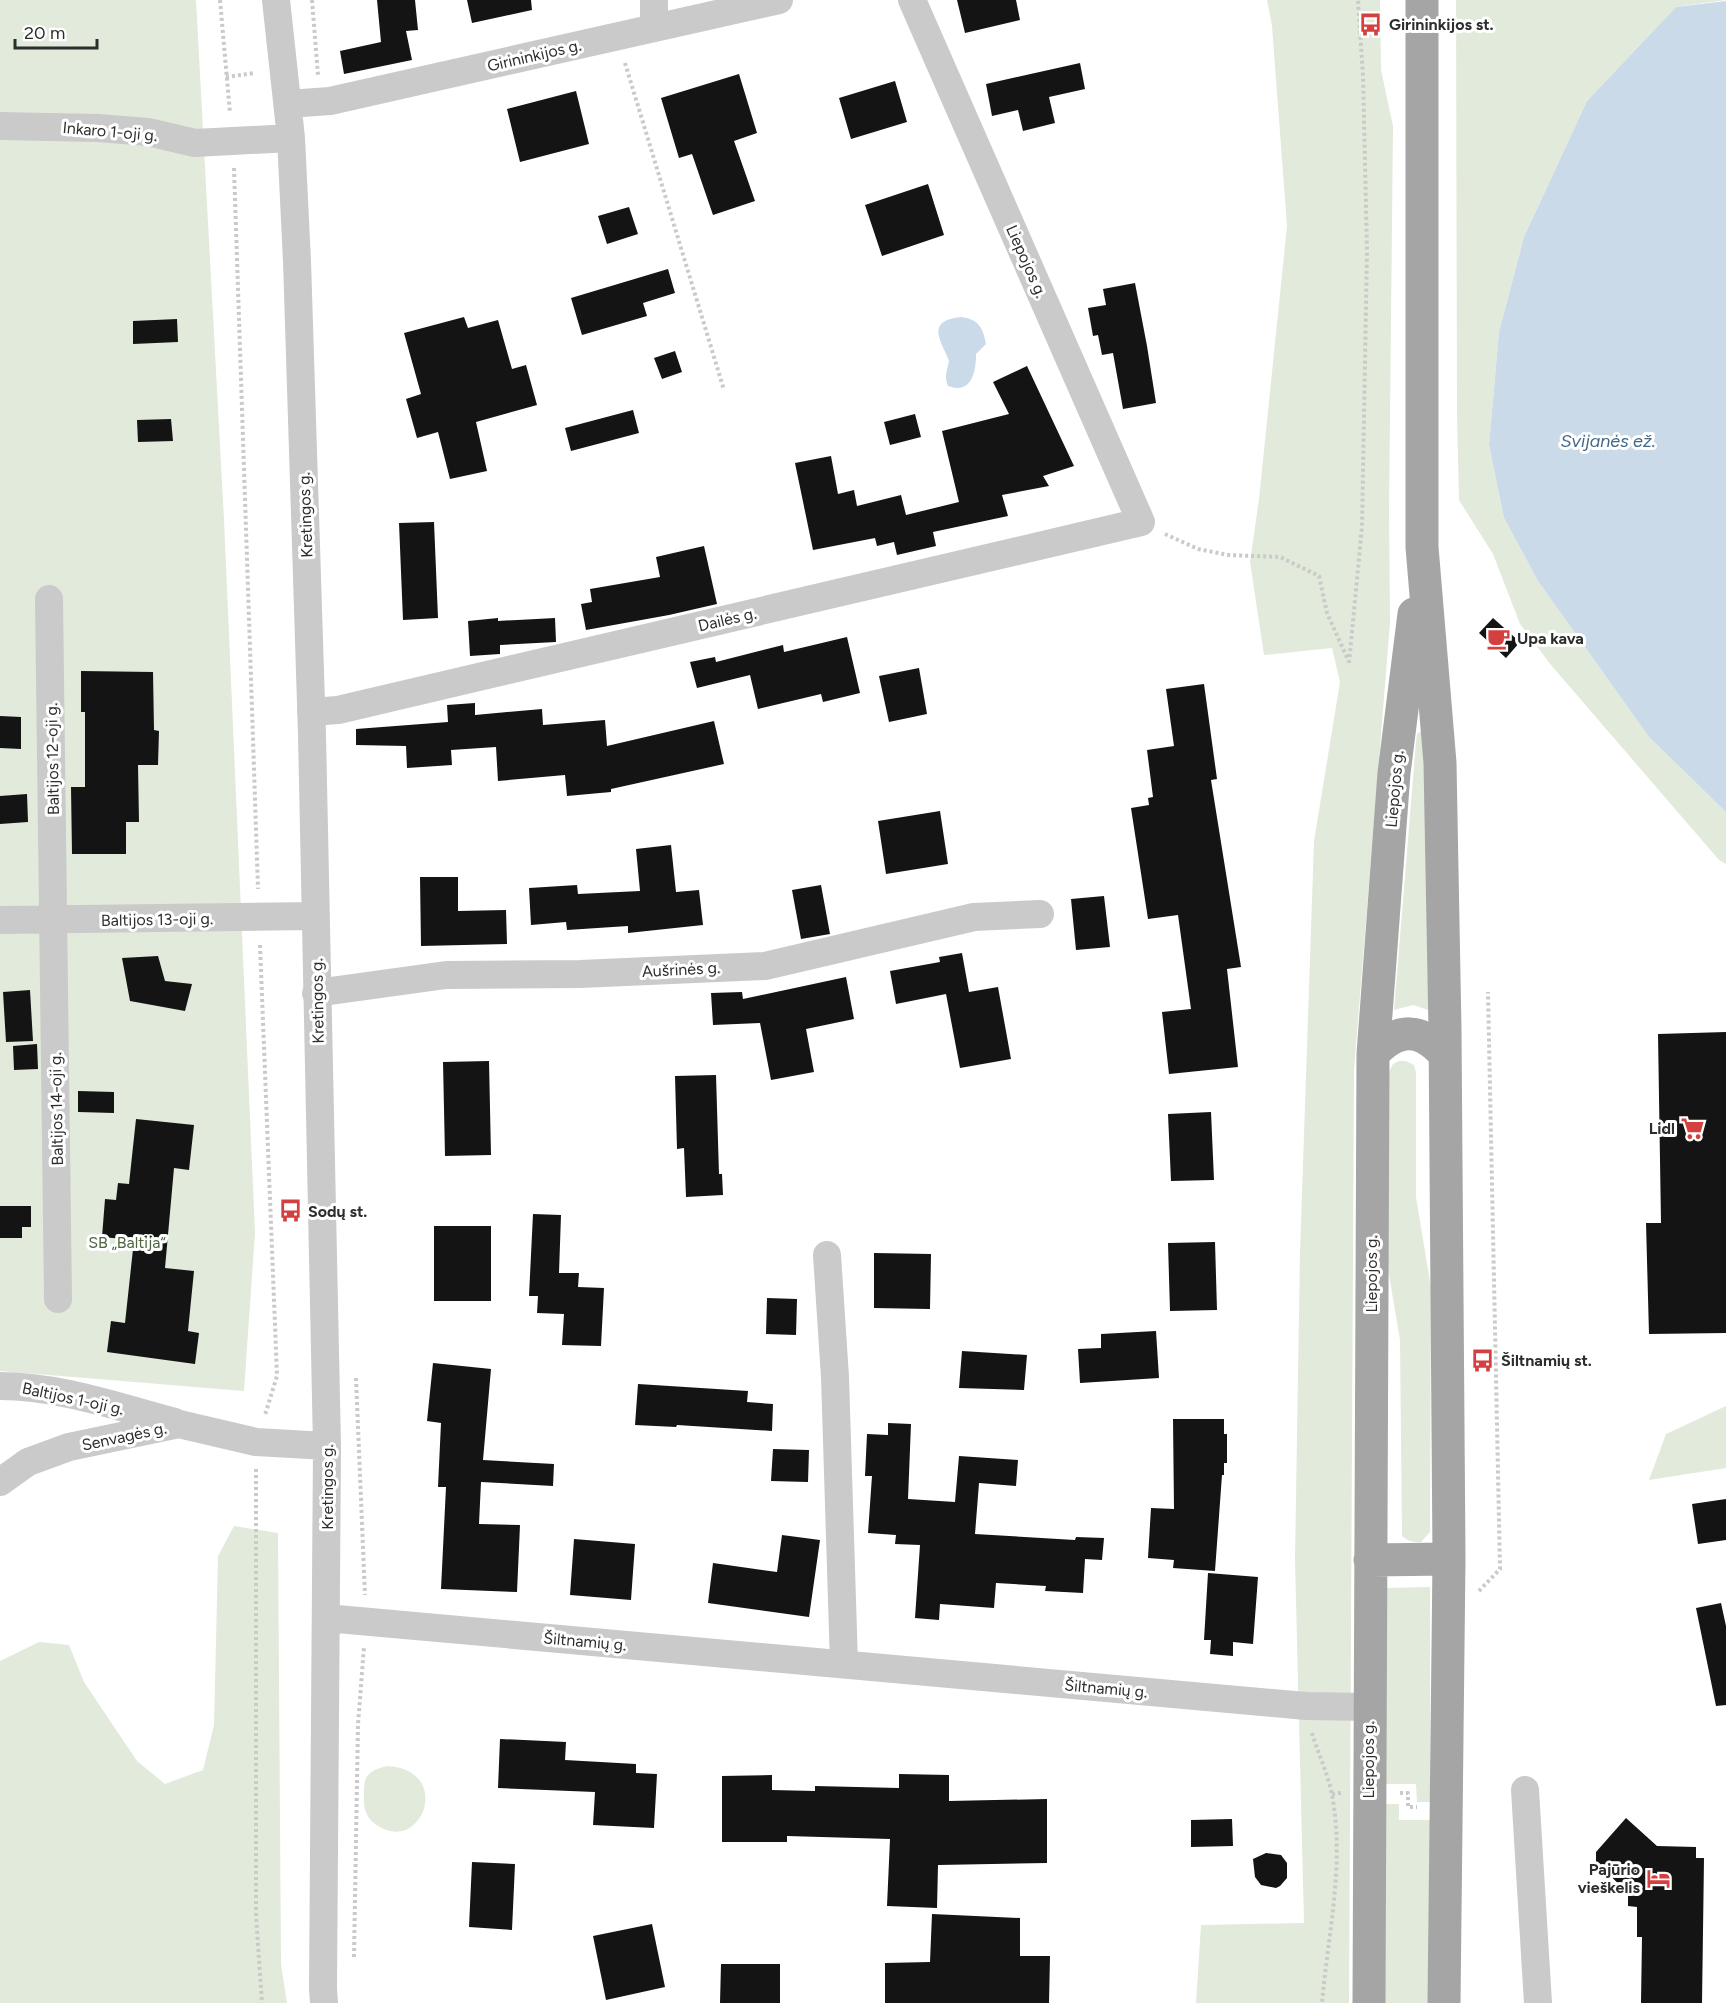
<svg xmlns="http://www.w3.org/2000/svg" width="1726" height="2003" font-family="Figtree,sans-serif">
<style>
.green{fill:#e2eadc}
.water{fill:#cadae8}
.building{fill:#141414}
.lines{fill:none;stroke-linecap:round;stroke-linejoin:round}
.path{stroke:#cacaca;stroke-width:4;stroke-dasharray:3 3;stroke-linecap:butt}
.street{stroke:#cacaca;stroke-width:28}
.primary{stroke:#a5a5a5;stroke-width:33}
.labels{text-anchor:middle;stroke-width:6;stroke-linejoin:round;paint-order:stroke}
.poi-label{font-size:16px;font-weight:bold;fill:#2d2d2d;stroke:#fff;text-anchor:start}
.street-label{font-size:16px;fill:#2d2d2d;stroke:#fff}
.park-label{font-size:16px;fill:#4e653f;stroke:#fff}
.water-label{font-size:18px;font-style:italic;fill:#436887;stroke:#fff}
</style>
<rect width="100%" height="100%" fill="#fff"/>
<path class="green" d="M0 0H196L224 519 255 1233 244 1391 0 1371Z
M1267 0H1380L1381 70 1393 126 1389 512 1390 623 1354 1070 1349 2003H1196L1201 1925 1304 1923 1295 1560 1300 1252 1314 841 1340 682 1332 648 1264 655 1250 562 1259 499 1287 226 1272 26Z
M1456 0H1726L1676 7 1587 101 1524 237 1499 332 1489 445 1504 518 1538 581 1649 737 1726 812V864L1719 860 1551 665 1520 624 1493 554 1459 500 1457 413Z
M1423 730 1431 1011 1413 1005 1394 1010 1416 742 1417 734Z
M1399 1061H1406L1414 1065 1416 1072V1197L1431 1288 1430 1532 1421 1542C1413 1543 1408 1541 1402 1536L1400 1340 1387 1263 1389 1072 1393 1064Z
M1726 1406V1468L1649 1480 1666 1434Z
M234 1526 278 1533 281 1964 287 2003H0V1661L39 1642 69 1645 84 1682 137 1761 165 1784 203 1770 214 1725 218 1556Z
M1430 1587V1802H1417L1416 1784H1386V1588Z
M387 1766C454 1770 422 1854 378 1826 369 1820 365 1814 364 1803 364 1780 362 1772 387 1766Z
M1386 1804H1399V1820H1430V2003H1385Z"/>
<path class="water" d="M1726 1V812L1649 737 1538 581 1504 518 1489 445 1499 332 1524 237 1587 101 1676 7Z
M961 317C978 319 983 327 986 344L976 354C976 371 972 395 948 386 944 376 947 371 949 361 942 342 924 321 961 317Z"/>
<path class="building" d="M377 0H415L418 30 406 31 412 60 344 74 340 51 381 42Z
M467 0H531L532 10 472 23Z
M957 0H1016L1020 20 965 33Z
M1080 63 1085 89 1049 97 1055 123 1023 131 1018 110 992 116 986 84Z
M739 74 757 133 734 141 755 201 713 215 692 154 679 158 661 98Z
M895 81 907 122 851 139 839 98Z
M576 91 589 144 520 162 507 109Z
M928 184 944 235 882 256 865 205Z
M629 207 638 234 607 244 598 216Z
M668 269 675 293 643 303 647 316 582 335 571 298Z
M1135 283 1147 346 1156 403 1123 409 1113 353 1102 355 1098 335 1093 336 1088 308 1106 305 1103 289Z
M464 317 468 328 498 320 512 369 526 365 537 405 476 422 487 471 450 479 438 432 417 438 406 399 421 394 404 333Z
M177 319 178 342 133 344V321Z
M675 351 682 372 662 379 654 358Z
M1027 366 1074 466 1043 476 1049 486 1002 495 1008 516 933 532 936 546 897 555 894 542 877 546 875 538 813 550 795 463 831 456 838 494 854 490 857 506 901 495 906 515 959 502 942 431 1009 414 993 382Z
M633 410 639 433 571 451 565 428Z
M915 414 921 437 890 445 884 422Z
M171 419 173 441 138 442 137 420Z
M434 522 438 618 403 620 399 523Z
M704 546 717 604 669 615 586 630 581 604 592 602 590 589 660 577 656 557Z
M498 618V621L555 618 556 642 500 645V654L470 656 468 621Z
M1493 618 1520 642 1506 658 1479 633Z
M847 637 860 693 823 702 821 694 758 709 750 675 697 688 690 662 715 657 716 662 783 645 784 652Z
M919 668 927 714 889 722 879 676Z
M81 671 153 672 154 730 159 731 158 765H138L139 822H126V854H72L71 787H85V712H81Z
M1204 684 1217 779 1211 780 1241 967 1227 969 1238 1067 1169 1074 1162 1012 1191 1009 1178 915 1148 919 1131 808 1149 805 1148 798 1153 797 1147 750 1174 746 1166 689Z
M475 703V715L542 709 543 725 605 720 607 746 714 721 724 764 611 789V792L567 796 565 775 498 781 496 747 451 750 452 765 407 768 406 746 356 745V729L448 722 447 705Z
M0 716 21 717V749L0 748Z
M27 794 28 822 0 824V796Z
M940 811 948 864 886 874 878 821Z
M671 845 676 892 699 890 703 925 628 933V926L567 930 566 922 531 925 529 888 577 885 578 894 640 891 636 849Z
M420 877H458V911L506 910 507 944 421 946Z
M821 885 830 934 801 939 792 890Z
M1104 896 1110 947 1076 950 1071 899Z
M962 953 969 992 998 987 1011 1059 960 1068 946 994 896 1004 890 971 940 962 939 957Z
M158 956 165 981 192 984 185 1011 130 1001 122 958Z
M846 977 854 1019 806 1029 814 1072 771 1080 760 1023 713 1025 711 993 742 992 743 999Z
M30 990 33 1041 6 1042 3 992Z
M1726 1032V1333L1649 1334 1646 1223H1661L1658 1034Z
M37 1044 38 1069 14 1070 13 1046Z
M489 1061 491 1155 445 1156 443 1062Z
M716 1075 719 1174H722L723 1195 686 1197 684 1148 677 1149 675 1076Z
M78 1091 114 1092V1113L78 1112Z
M1211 1112 1214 1180 1171 1181 1168 1114Z
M136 1119 194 1125 189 1170 174 1168 165 1268 194 1271 188 1331 199 1333 195 1364 107 1352 111 1321 125 1323 134 1240 102 1237 105 1199 116 1200 118 1183 129 1184Z
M0 1206H31V1227H22V1238H0Z
M533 1214 561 1215 559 1273H579L578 1287 604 1288 601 1346 562 1345 564 1314 537 1313 538 1296H529Z
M434 1226H491V1301H434Z
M1215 1242 1217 1310 1170 1311 1168 1243Z
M874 1253 931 1254 930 1309 874 1308Z
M767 1298 797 1299 796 1335 766 1334Z
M1156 1331 1159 1378 1080 1383 1078 1349 1101 1348V1334Z
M962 1351 1027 1355 1024 1390 959 1388Z
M433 1363 491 1369 483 1460 554 1464 553 1486 481 1482 479 1524 520 1525 517 1592 441 1589 446 1487H438L441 1423 427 1421Z
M638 1384 748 1391 747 1402 773 1404 772 1431 677 1425 676 1427 635 1425Z
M1173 1419H1224V1434H1227V1463H1224V1475H1222L1215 1571 1173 1568 1174 1560 1148 1558 1151 1508 1174 1509Z
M888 1423 911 1424 908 1499 955 1502 959 1456 1018 1460 1016 1486 979 1483 975 1534 1075 1540 1076 1537 1104 1538 1102 1560 1085 1559 1083 1593 1045 1591 1046 1586 996 1583 994 1608 940 1604 939 1620 915 1618 920 1545 895 1544 896 1535 868 1533 872 1476H865L867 1434 888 1435Z
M773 1449 809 1450 808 1482 771 1481Z
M1726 1499V1540L1698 1544 1692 1504Z
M782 1535 820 1540 809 1617 708 1603 713 1563 777 1572Z
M574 1539 635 1544 631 1600 570 1595Z
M1208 1573 1258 1577 1253 1644 1233 1642V1656L1210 1654 1211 1640H1204Z
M1721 1603 1726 1626V1705L1716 1706 1696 1608Z
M500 1739 566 1742 565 1760 636 1764V1773L657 1774 654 1828 593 1825 595 1792 498 1788Z
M899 1774 949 1775V1801L1047 1799V1863L938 1865 937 1908 887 1906 890 1839 787 1836V1842H722V1776L772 1775V1790L815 1791V1786L899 1788Z
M1626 1818 1657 1846 1696 1847V1858H1704L1702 2003H1641L1642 1937H1637V1907L1628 1906V1893L1596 1862V1852Z
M1232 1819 1233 1846 1191 1847V1820Z
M1266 1853 1281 1855 1287 1863V1878L1280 1886 1276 1888 1261 1885 1255 1877 1253 1859Z
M472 1862 515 1864 512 1930 469 1927Z
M932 1914 1020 1918V1956H1050L1049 2003H885V1963L930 1962Z
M652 1924 665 1987 606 2000 593 1936Z
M721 1964H780V2003H720Z"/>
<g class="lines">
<path class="path" d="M220 0 230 113
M312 0 318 75
M625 63 724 390
M226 77 255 73
M234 168 258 889
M1165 534 1198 549 1228 555 1280 557 1319 576 1327 613 1349 662
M1349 663 1362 527 1367 251 1363 76 1358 0
M260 945 277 1376 265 1415
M356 1378 365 1595
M256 1469V1916L262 2003
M1479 1591 1500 1569 1488 992
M1312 1733C1318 1753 1328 1774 1332 1795 1345 1864 1328 1934 1322 2003
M1400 1793H1408V1807H1417
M1332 1794 1341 1793
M354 1957 358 1724 364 1647"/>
<path class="street" d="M276 0 291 138 297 261 312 735 327 1446 323 1988 324 2003
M654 28V0
M288 104 330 101 779 0
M0 126 98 128 148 132 195 143 291 138
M49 599 58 1299
M311 712 338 710 1141 522 912 0
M0 920 315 916
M316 993 446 975 580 974 765 966 974 917 1040 914
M827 1255 835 1377 844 1664
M0 1386C59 1386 118 1407 175 1422
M0 1482 28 1462 69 1447 179 1424 256 1442 327 1446
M326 1618 1306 1706 1369 1707
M1525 1790 1538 2003"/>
<path class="primary" d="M1422 0V547L1440 763 1445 1030 1449 1559 1444 2003
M1373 1054C1398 1027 1421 1027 1445 1055
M1370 1560 1449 1559
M1369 2003 1373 1054 1394 773 1414 614"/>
</g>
<defs>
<symbol id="bus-bare" viewBox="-9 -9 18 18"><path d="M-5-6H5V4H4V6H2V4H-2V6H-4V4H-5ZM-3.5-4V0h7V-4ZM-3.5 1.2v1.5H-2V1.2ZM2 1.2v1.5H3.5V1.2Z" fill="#d44040" stroke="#fff" stroke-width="2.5" paint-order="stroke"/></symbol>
<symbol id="cafe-bare" viewBox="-9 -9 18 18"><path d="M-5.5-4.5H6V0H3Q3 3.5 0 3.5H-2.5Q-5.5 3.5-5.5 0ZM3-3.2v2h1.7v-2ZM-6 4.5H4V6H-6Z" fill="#d44040" stroke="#fff" stroke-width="2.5" paint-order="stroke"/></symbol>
<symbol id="supermarket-bare" viewBox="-9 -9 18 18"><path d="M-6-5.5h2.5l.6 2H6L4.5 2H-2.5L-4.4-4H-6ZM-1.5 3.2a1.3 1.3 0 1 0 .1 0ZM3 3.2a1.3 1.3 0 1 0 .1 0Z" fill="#d44040" stroke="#fff" stroke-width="2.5" paint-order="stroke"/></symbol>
<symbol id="hotel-bare" viewBox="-9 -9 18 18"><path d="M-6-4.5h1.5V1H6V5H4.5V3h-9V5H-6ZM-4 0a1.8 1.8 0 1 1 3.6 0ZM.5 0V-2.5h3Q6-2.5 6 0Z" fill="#d44040" stroke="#fff" stroke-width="2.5" paint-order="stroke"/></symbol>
</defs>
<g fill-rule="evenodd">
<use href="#bus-bare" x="1354" y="8" width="33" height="33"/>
<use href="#cafe-bare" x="1482" y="622" width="33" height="33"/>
<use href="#supermarket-bare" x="1676" y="1112" width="33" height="33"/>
<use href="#bus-bare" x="274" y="1194" width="33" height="33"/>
<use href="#bus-bare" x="1466" y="1344" width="33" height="33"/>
<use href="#hotel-bare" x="1642" y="1862" width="33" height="33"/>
</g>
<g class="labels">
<g class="poi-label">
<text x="1389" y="30">Girininkijos st.</text>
<text x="1517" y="644">Upa kava</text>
<text x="1675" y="1134" text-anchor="end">Lidl</text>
<text x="308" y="1217">Sodų st.</text>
<text x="1501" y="1366">Šiltnamių st.</text>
<text x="1640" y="1875" text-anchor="end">Pajūrio<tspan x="1640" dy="18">vieškelis</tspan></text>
</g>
<g class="street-label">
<text transform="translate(534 55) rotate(-13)" y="6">Girininkijos g.</text>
<text transform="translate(110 131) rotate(5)" y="6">Inkaro 1-oji g.</text>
<text transform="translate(1027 261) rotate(66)" y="6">Liepojos g.</text>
<text transform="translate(305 515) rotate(-92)" y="6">Kretingos g.</text>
<text transform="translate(727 619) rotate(-13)" y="6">Dailės g.</text>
<text transform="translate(52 759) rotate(-91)" y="6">Baltijos 12-oji g.</text>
<text transform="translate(1394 789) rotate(-85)" y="6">Liepojos g.</text>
<text transform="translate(157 919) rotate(-1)" y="6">Baltijos 13-oji g.</text>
<text transform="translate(681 969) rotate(-3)" y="6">Aušrinės g.</text>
<text transform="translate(317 1001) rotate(-91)" y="6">Kretingos g.</text>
<text transform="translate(56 1109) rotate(-91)" y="6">Baltijos 14-oji g.</text>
<text transform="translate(1371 1274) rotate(-90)" y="6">Liepojos g.</text>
<text transform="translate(73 1398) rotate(12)" y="6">Baltijos 1-oji g.</text>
<text transform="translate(124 1436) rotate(-12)" y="6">Senvagės g.</text>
<text transform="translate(327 1487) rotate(-90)" y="6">Kretingos g.</text>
<text transform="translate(585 1641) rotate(5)" y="6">Šiltnamių g.</text>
<text transform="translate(1106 1688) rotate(5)" y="6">Šiltnamių g.</text>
<text transform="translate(1368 1760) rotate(-90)" y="6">Liepojos g.</text>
</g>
<g class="park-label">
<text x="127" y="1248">SB „Baltija“</text>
</g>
<g class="water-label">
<text x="1608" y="447">Svijanės ež.</text>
</g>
</g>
<path d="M15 39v9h82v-9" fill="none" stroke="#2d2d2d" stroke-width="3"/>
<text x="24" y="39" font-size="18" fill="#2d2d2d" stroke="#ffffff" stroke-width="4.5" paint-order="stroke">20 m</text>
</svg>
